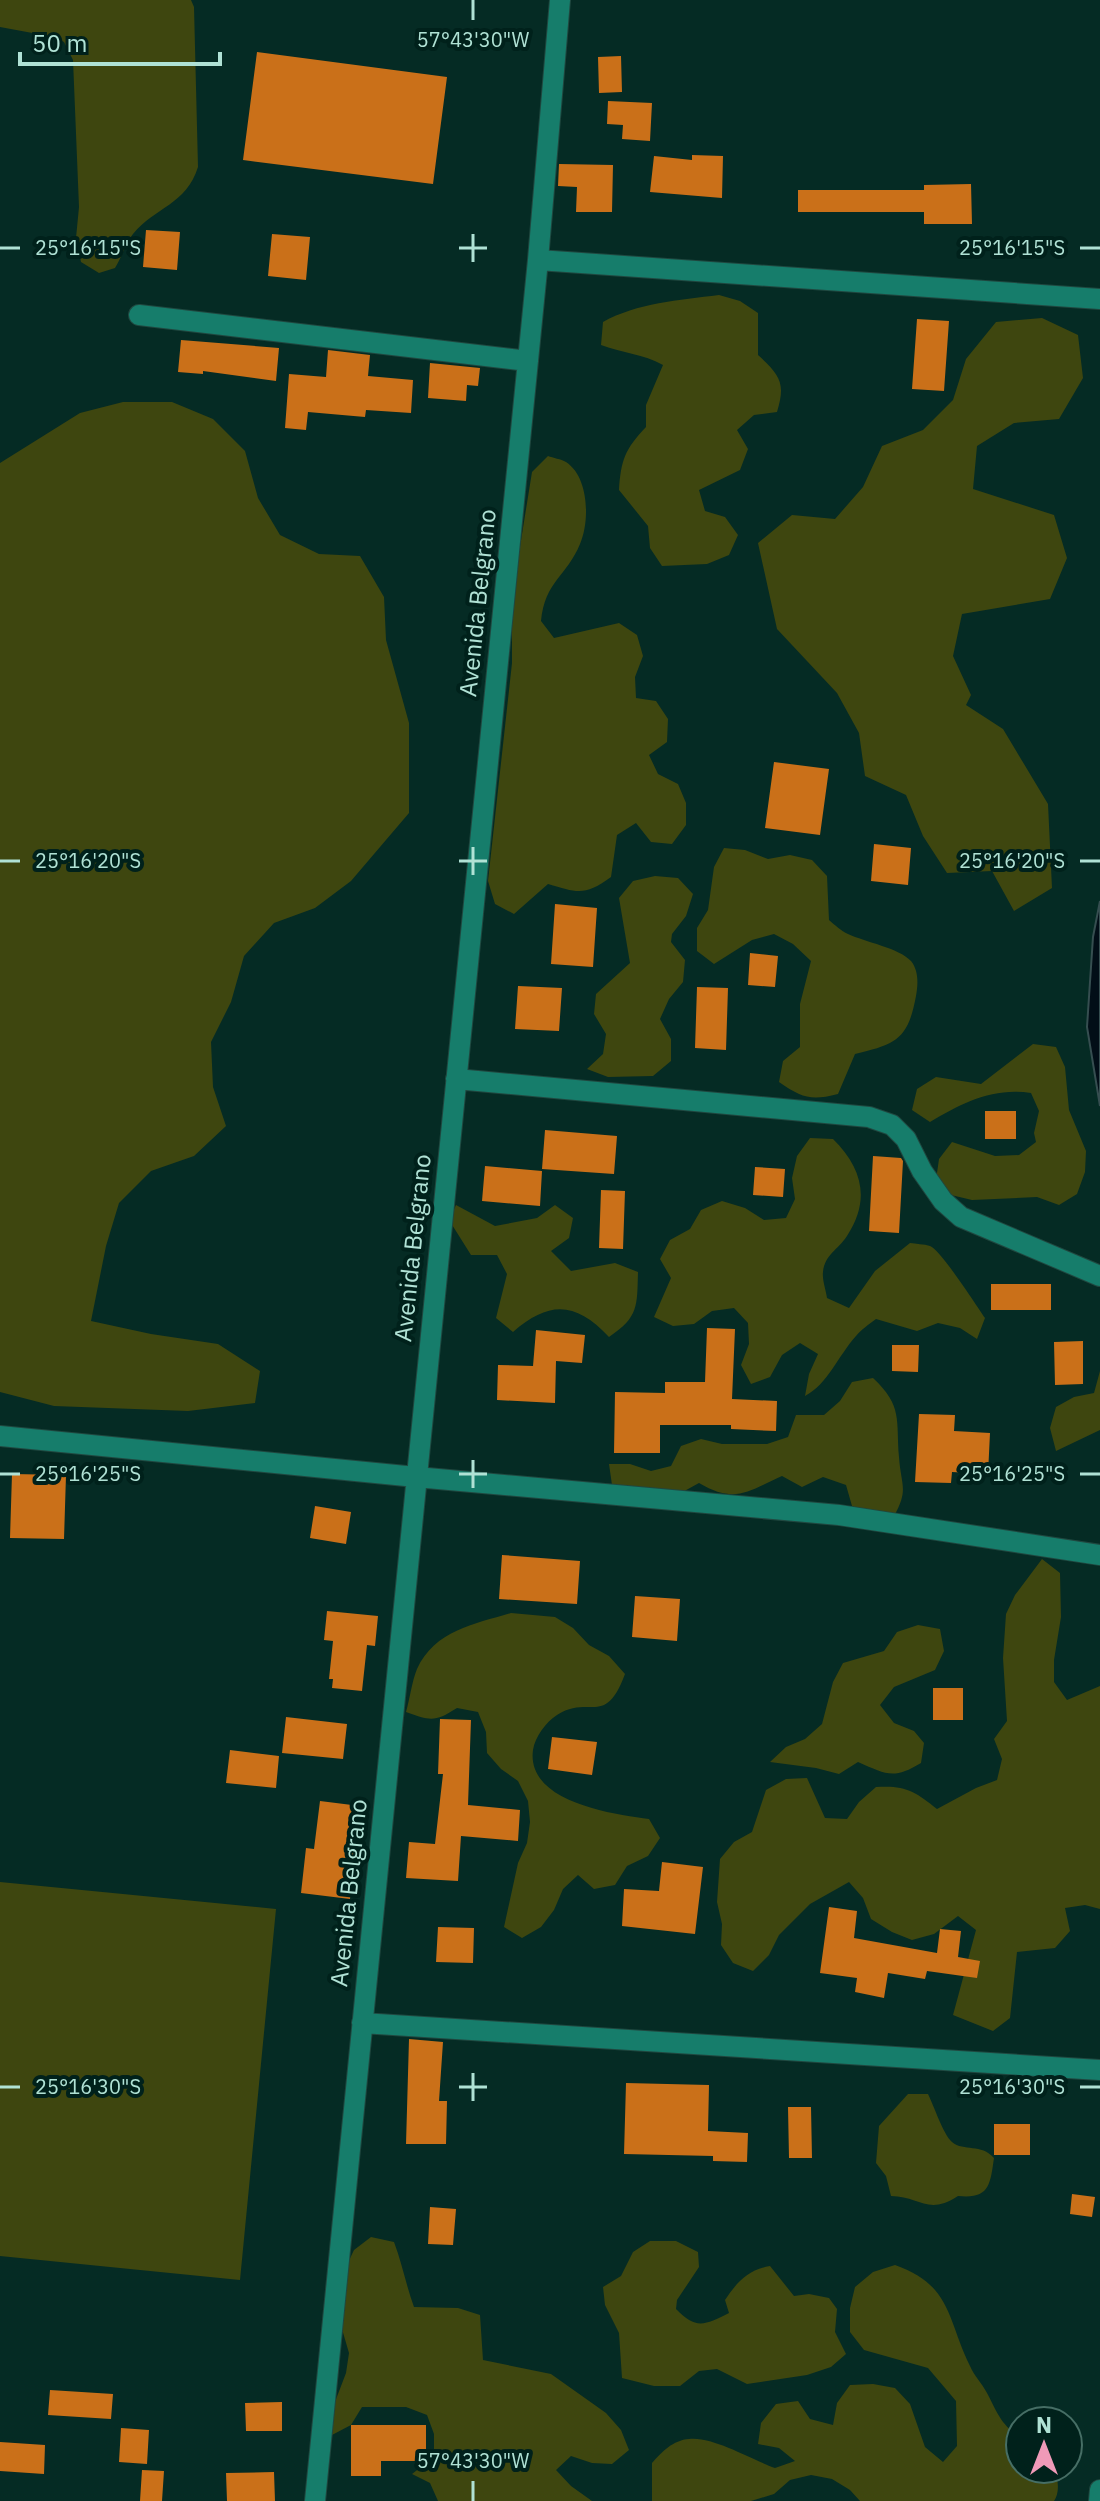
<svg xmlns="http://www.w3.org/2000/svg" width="1100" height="2501" font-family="'IBM Plex Sans',sans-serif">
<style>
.green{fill:#3e460f}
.water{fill:#020e17;stroke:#364e50;stroke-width:2}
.building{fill:#ca7019}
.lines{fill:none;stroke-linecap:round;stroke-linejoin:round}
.minor-casing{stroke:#204840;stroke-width:22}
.minor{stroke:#167d6b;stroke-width:20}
.ticks{fill:none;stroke:#b0e2d5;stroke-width:3}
.labels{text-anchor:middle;stroke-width:8;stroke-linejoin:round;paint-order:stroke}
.street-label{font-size:24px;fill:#b0e2d5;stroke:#00211b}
.ticks-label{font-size:20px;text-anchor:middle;fill:#b0e2d5;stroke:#00211b;stroke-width:8;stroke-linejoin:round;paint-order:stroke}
</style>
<rect width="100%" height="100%" fill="#052b24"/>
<path class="green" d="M0 0H191L194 7 198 167C186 205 155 207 133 234 125 244 122 257 115 268L99 273 81 262 76 238 79 207 73 60 64 42 54 37 0 27Z
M719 295 740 301 758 313V355C780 375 786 383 777 412L754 415 737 430 748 449 740 470 699 490 705 511 725 517 738 535 729 555 707 564 662 566 650 548 648 526 619 490C621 460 625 449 646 427V405L663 365C643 354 623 353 601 345L603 322C637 303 679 300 719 295Z
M1042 318 1078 335 1083 378 1059 419 1014 423 977 446 973 489 1054 515 1067 558 1050 599 962 614 953 656 971 695 966 705 1003 729 1048 804 1052 888 1014 911 992 871 947 873 923 836 906 795 865 776 859 733 837 693 777 629 758 543 792 515 835 519 863 487 882 446 923 430 953 400 966 359 996 322Z
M123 402H172L213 419 245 451 258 498 280 535 319 554 360 556 384 597 386 640 409 723V813L351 881 315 908 274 923 244 956 231 1002 211 1042 213 1087 226 1126 194 1156 151 1171 119 1203 106 1246 91 1321 151 1334 218 1344 260 1371 255 1403 188 1411 54 1406 0 1392V463L80 413Z
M548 456C553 458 561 459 566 462 589 477 590 521 580 544 567 576 545 581 541 621L554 638 619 623 637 635 643 656 635 677 636 698 656 701 668 719 667 742 649 755 658 774 678 784 686 803V825L672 844 651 842 636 823 617 835 611 877C585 896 578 893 548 884L514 914 495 904 488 881 512 663V617L518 559 532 472Z
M724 848 745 850 768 859 790 855 812 860 827 876 829 920C835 925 841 931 848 934 865 942 899 948 911 961 919 971 918 985 916 996 908 1039 897 1044 855 1054L838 1094C811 1101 802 1098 779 1082L783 1061 800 1047V1004L811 961 793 944 774 934 752 940 714 964 697 951V928L708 910 714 867Z
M655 876 678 878 693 894 686 916 672 934 671 942 685 960 683 982 669 999 660 1019 671 1039V1061L653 1076 608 1077 587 1069 603 1054 606 1034 594 1014 596 994 630 963 619 898 633 881Z
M1033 1044 1056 1047 1065 1067 1069 1110 1086 1151 1085 1172 1077 1194 1059 1205 1037 1197 972 1200 951 1195 936 1180 939 1159 952 1142 995 1156 1019 1155 1036 1142 1034 1133 1039 1111 1031 1093C993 1087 962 1103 930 1122L912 1110 917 1089 936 1077 981 1084Z
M810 1138 833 1139C862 1168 871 1199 847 1236 838 1250 825 1254 823 1272 822 1280 826 1290 827 1298L849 1308 875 1271 910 1243C916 1244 924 1244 930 1246 940 1249 976 1305 985 1318L977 1339 960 1328 938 1323 917 1331 876 1319C869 1324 861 1330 856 1336 838 1356 828 1384 805 1396L809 1374 818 1354 800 1343 782 1355 770 1377 751 1384 741 1365 749 1344 748 1323 734 1308 712 1311 694 1324 673 1326 654 1317 671 1278 660 1259 670 1240 690 1229 701 1210 722 1201 745 1208 764 1220 786 1218 795 1199 792 1178 797 1156Z
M456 1205 495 1226 537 1218 555 1205 573 1218 569 1238 551 1251 571 1271 615 1263 638 1272C637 1306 639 1317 609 1337 576 1302 550 1300 513 1332L496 1318 507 1274 497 1255H471L449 1220Z
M1100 1371V1430L1056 1451 1050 1428 1056 1407 1074 1397 1094 1393Z
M873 1378C903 1406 896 1420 899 1457 901 1486 909 1489 894 1516H871L852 1506 846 1485 823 1477 802 1487 782 1476C747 1492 735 1504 699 1483L679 1494 612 1485 609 1464H630L651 1471 671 1466 681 1446 701 1439 722 1444H767L788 1437 796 1415H824L840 1401 852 1382Z
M1042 1559 1060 1573 1061 1617 1054 1660V1682L1067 1700 1100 1686V1909L1085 1905 1065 1908 1070 1931 1055 1948 1017 1952 1010 2018 993 2031 953 2015 976 1930 958 1916 934 1934 912 1940 892 1932 871 1919 863 1898 849 1882 810 1904 779 1935 769 1955 753 1971 733 1963 721 1945 722 1924 717 1902 720 1859 734 1842 752 1832 766 1790 786 1779 807 1778 825 1818 847 1819 859 1802 876 1787C905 1785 915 1791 937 1809L976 1788 997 1780 1002 1759 994 1739 1007 1721 1003 1658 1006 1614 1015 1595Z
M511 1613 555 1617 573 1628 589 1645 609 1656 625 1674C605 1728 590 1694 557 1715 546 1722 535 1737 533 1750 526 1802 612 1814 649 1819L660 1838 648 1856 627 1866 615 1885 594 1889 578 1875 563 1889 554 1910 541 1927 522 1938 504 1927 518 1863 527 1843 530 1822 528 1801 518 1781 501 1769 487 1753 486 1732 478 1712 457 1708C435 1722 431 1721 406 1712 410 1698 412 1681 417 1669 435 1630 475 1624 511 1613Z
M918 1625 940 1629 944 1651 935 1670 894 1687 880 1705 894 1723 914 1731 924 1743 921 1763C893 1780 886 1774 858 1762L839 1774 816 1768 770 1762 786 1747 805 1739 822 1724 833 1682 843 1663 884 1651 897 1632Z
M0 1882 276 1909 240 2280 0 2256Z
M908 2094H928C934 2106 943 2134 952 2142 964 2152 981 2143 994 2158 990 2186 989 2199 958 2196 928 2216 919 2196 891 2196L886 2176 876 2163 879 2126Z
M371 2237 394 2242C402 2263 406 2285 414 2307L458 2308 480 2315 483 2360 551 2374 606 2413 621 2430 629 2450 612 2464 592 2463 571 2456 556 2470 571 2486 592 2501H438L430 2483 412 2474 434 2457V2434L427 2415 406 2407H362L351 2425 332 2435 330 2415 346 2373 349 2353 337 2312 344 2271 354 2250Z
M650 2241H676L698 2252 699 2267 677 2300 676 2309C696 2330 705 2325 729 2313L725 2300C737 2282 748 2270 770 2266L794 2296 809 2294 829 2298 837 2309 835 2332 846 2354 831 2367 807 2375 747 2384 717 2369 699 2371 680 2386H654L622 2378 619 2333 605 2305 603 2287 621 2276 633 2252Z
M895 2265C952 2285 947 2319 970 2366 974 2376 982 2383 987 2393 997 2412 1001 2425 1020 2437V2469H1052C1059 2476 1060 2493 1054 2501H860L850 2490 832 2479 811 2475 790 2480 774 2494 751 2501H652V2463C662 2452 673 2440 689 2439 713 2436 752 2460 775 2468L795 2461 779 2448 758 2444 761 2423 776 2404 798 2401 810 2419 833 2425 837 2403 850 2385 873 2384 895 2388 910 2404 925 2447 943 2462 957 2446 956 2401 928 2368 864 2350 850 2332V2308L855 2287 873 2272Z"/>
<path class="water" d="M1100 901V1106L1087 1027 1093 937Z"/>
<path class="building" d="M257 52 447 77 433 184 243 160Z
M621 56 622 92 599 93 598 57Z
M608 101 652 103 650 141 622 139 623 125 607 124Z
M692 155 723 156 722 198 650 192 654 156 692 160Z
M559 164 613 165 612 212H576L577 187 558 186Z
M971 184 972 224H924V212H798V190H924V185Z
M146 230 180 232 177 270 143 267Z
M272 234 310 237 306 280 268 276Z
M917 319 949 321 944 391 912 389Z
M181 340 279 348 276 381 203 371V374L178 372Z
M328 350 370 355 368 376 413 380 411 413 366 410 365 417 308 412 306 430 285 428 289 374 326 377Z
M430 363 480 368 478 386 467 385 466 401 428 398Z
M774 762 829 769 820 835 765 828Z
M874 844 911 848 908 885 871 881Z
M555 904 597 908 593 967 551 964Z
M750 953 778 956 775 987 748 985Z
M518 986 562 988 559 1031 515 1029Z
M697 987 728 988 726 1050 695 1048Z
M985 1111H1016V1139H985Z
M545 1130 617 1136 614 1174 542 1169Z
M873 1156 901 1158 903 1161 899 1233 869 1231Z
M485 1166 542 1171 540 1206 482 1201Z
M755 1167 785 1169 783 1197 753 1195Z
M601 1190 625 1191 623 1249 599 1248Z
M991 1284H1051V1310H991Z
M707 1328 735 1329 732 1399 777 1401 776 1431 731 1429V1425H660V1453H614L615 1392 665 1393V1382H705Z
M536 1330 585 1335 582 1363 556 1361 555 1403 497 1400 498 1365 533 1366Z
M1083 1341V1384L1055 1385 1054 1342Z
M892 1345H919L918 1372 892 1371Z
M919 1414 955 1415 954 1431 990 1433 988 1474 952 1472 951 1483 915 1482Z
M12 1474 66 1475 64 1539 10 1538Z
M315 1506 351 1512 346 1544 310 1538Z
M502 1555 580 1561 577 1604 499 1599Z
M635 1596 680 1599 677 1641 632 1637Z
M327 1611 378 1616 375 1646 367 1645 362 1691 332 1688 333 1679H329L333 1641 324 1640Z
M933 1688H963V1720H933Z
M286 1717 347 1724 343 1759 282 1753Z
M440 1719 471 1720 468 1805 520 1810 518 1841 461 1836 458 1881 406 1878 409 1842 435 1844 443 1774H438Z
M552 1737 597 1742 592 1775 548 1769Z
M230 1750 279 1756 276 1788 226 1783Z
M320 1801 360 1806 350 1899 301 1893 306 1848 314 1849Z
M662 1862 703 1867 695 1934 622 1926 624 1889 659 1891Z
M829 1907 857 1911 854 1938 937 1953 940 1929 961 1931 958 1957 980 1961 977 1978 927 1971 925 1979 888 1973 884 1998 855 1992 857 1978 820 1973Z
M438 1927 474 1928 473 1963 436 1962Z
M409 2039 443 2042 439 2101H447L446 2144H406Z
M626 2083 709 2085 708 2131 748 2133 747 2162 713 2161V2156L624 2154Z
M788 2107H811L812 2158H789Z
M994 2124H1030V2155H994Z
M1072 2194 1095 2197 1092 2217 1070 2214Z
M430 2207 456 2209 453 2245 428 2244Z
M50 2390 113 2394 111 2419 48 2415Z
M282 2402V2431H246L245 2403Z
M351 2425H426V2461H381V2476H351Z
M121 2428 149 2430 147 2464 119 2462Z
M0 2442 45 2445 44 2474 0 2471Z
M142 2470 164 2471 162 2501H140Z
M274 2472 275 2501H227L226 2473Z"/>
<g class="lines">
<defs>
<path id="minor" d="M538 260 1100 299
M139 315 528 361
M456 1079 869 1117 892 1125 906 1139 922 1171 943 1201 961 1217 1100 1276
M0 1436 416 1477 839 1515 1100 1555
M362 2023 1100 2070
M315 2501 538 260 560 0
M1099 2501 1100 2490"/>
</defs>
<use href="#minor" class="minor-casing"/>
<use href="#minor" class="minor"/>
</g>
<path class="ticks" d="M473 0V20M473 234V262M0 248H20M459 248H487M1080 248H1100M473 847V875M0 861H20M459 861H487M1080 861H1100M473 1460V1488M0 1474H20M459 1474H487M1080 1474H1100M473 2073V2101M0 2087H20M459 2087H487M1080 2087H1100M473 2481V2501"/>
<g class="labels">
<g class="street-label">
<text transform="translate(478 603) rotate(-84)" y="8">Avenida Belgrano</text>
<text transform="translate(413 1248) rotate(-84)" y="8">Avenida Belgrano</text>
<text transform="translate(349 1893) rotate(-84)" y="8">Avenida Belgrano</text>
</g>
</g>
<g class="ticks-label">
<text x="473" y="47">57°43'30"W</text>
<text x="88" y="255">25°16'15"S</text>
<text x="1012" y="255">25°16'15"S</text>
<text x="88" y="868">25°16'20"S</text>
<text x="1012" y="868">25°16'20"S</text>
<text x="88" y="1481">25°16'25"S</text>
<text x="1012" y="1481">25°16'25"S</text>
<text x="88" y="2094">25°16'30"S</text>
<text x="1012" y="2094">25°16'30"S</text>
<text x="473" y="2468">57°43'30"W</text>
</g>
<g transform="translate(1044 2445)"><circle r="38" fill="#00211b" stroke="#466e65" stroke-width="2"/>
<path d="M0-6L14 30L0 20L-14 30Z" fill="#ef9ab8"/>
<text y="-12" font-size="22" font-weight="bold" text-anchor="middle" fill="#b0e2d5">N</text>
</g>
<path d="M20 52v12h200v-12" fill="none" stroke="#b0e2d5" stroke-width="4"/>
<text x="32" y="52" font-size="24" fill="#b0e2d5" stroke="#00211b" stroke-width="6" paint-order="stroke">50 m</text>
</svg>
